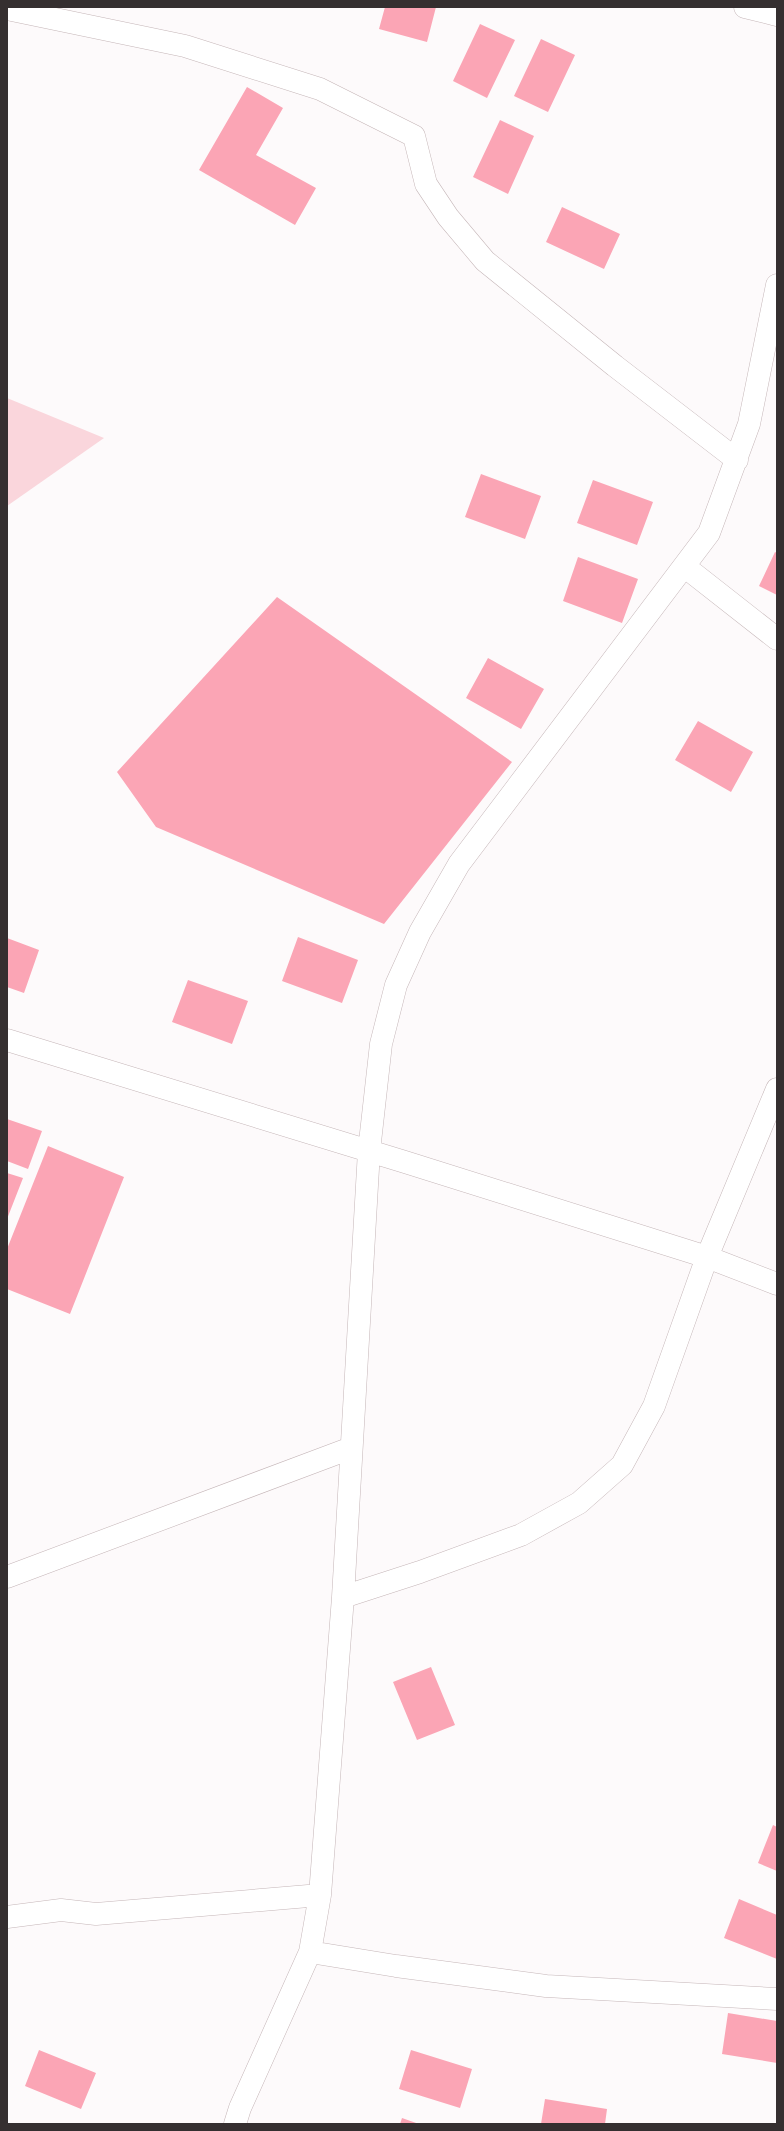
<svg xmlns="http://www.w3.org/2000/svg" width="784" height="2131" font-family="Helvetica,sans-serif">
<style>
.green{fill:#fad6dc}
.building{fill:#fba5b5}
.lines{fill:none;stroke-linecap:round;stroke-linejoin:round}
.street-casing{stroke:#c5b6b8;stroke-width:23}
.street{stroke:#fff;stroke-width:22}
</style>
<rect width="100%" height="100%" fill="#fdfafb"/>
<path class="green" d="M7 398 104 438 7 506Z"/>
<path class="building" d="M385 7H436L427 42 379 29Z
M480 24 515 40 487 98 453 81Z
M541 39 575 55 548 112 514 96Z
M247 87 283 108 256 155 316 188 295 225 199 170Z
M500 120 534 136 508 194 473 177Z
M562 207 620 234 604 269 546 242Z
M481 474 541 496 525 539 465 517Z
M593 480 653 502 637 545 577 523Z
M775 552 777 553V595L759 586Z
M578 557 638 579 622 623 563 601Z
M277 597 512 762 384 924 156 827 117 772Z
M488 658 544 689 521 729 466 698Z
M698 721 753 752 731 792 675 760Z
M298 937 358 960 342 1003 282 981Z
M7 938 39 950 24 993 7 987Z
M188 980 248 1001 232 1044 172 1022Z
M7 1119 42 1131 28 1169 7 1161Z
M48 1146 124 1177 70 1314 7 1289V1249Z
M7 1173 23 1178 7 1219Z
M431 1667 455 1725 417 1740 393 1682Z
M773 1825 777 1827V1871L758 1863Z
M739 1899 777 1915V1959L724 1938Z
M728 2013 777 2021V2063L722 2054Z
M39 2050 96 2073 81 2109 25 2086Z
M411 2050 472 2069 460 2108 399 2089Z
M545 2099 607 2109 605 2124H541Z
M402 2118 419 2124H400Z"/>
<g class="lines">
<defs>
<path id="street" d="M745 7 777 15
M7 9 185 46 320 89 414 136 426 184 448 217 485 261 615 366 737 460
M684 566 777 639
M7 1040 405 1162 707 1257 777 1284
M7 1577 351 1448
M343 1597 420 1572 521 1535 579 1503 622 1465 654 1406 707 1257 777 1089
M7 1917 61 1910 96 1914 320 1895
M310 1952 396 1966 546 1986 777 1999
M235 2124 240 2108 310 1952 320 1895 343 1597 369 1151 381 1044 396 985 420 932 459 864 709 533 749 424 777 285"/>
</defs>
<use href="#street" class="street-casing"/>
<use href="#street" class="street"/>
</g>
<rect width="784" height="2131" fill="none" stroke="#352f30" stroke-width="16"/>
</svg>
